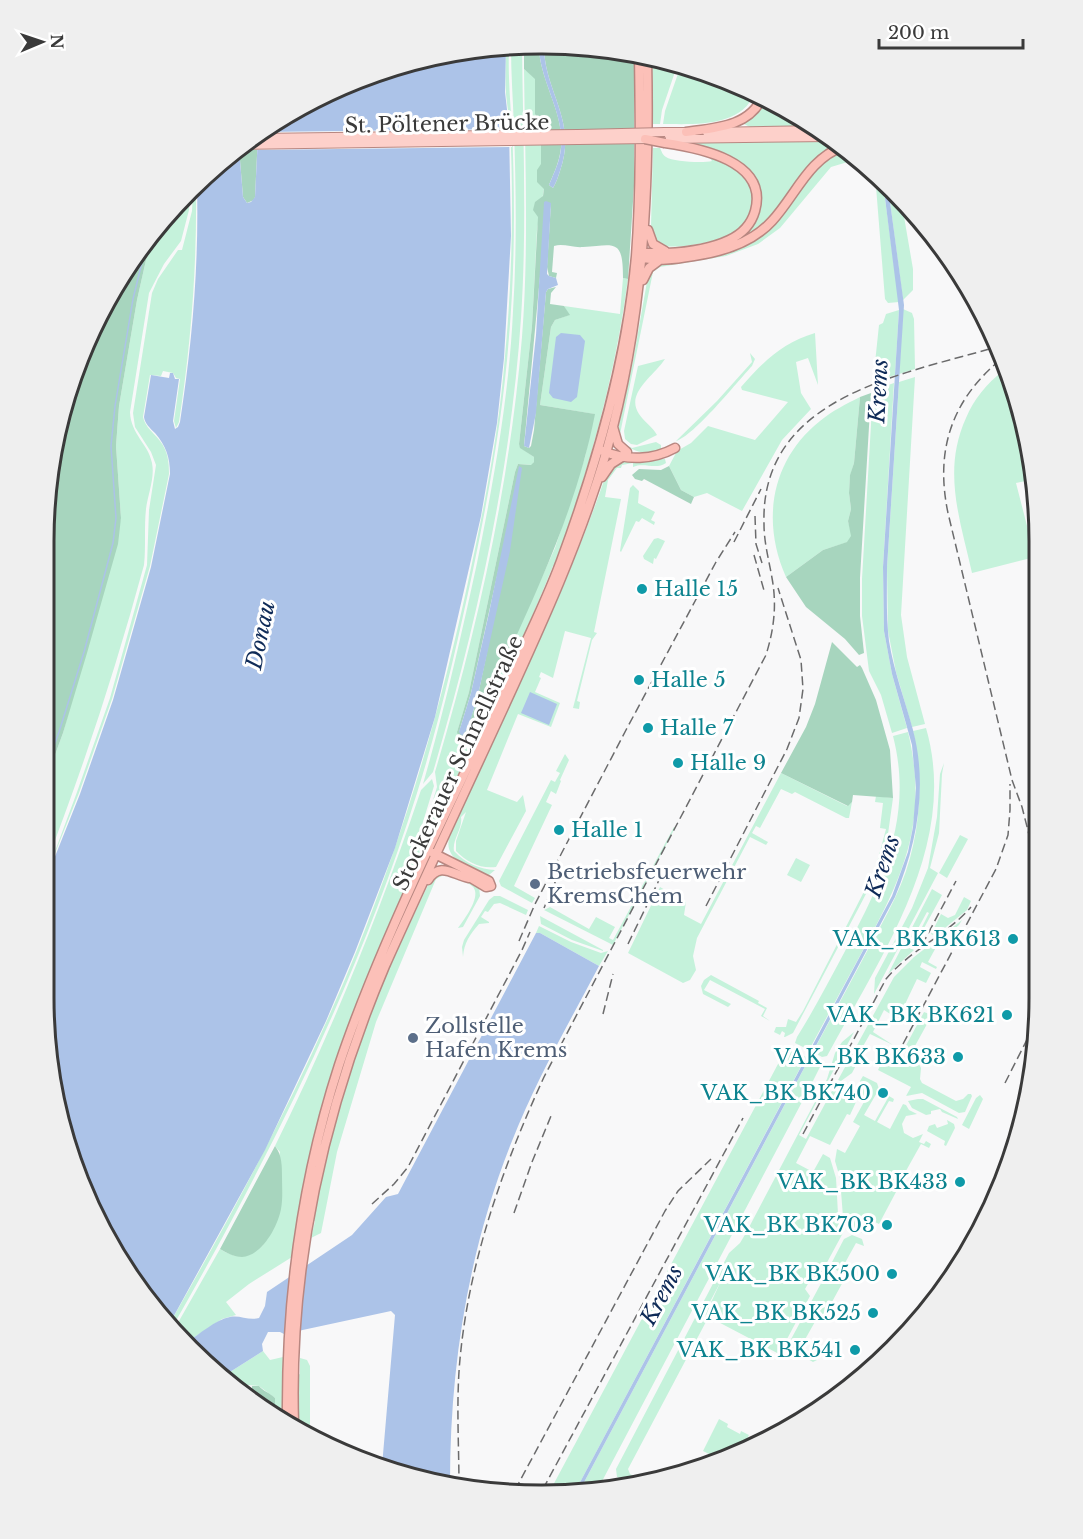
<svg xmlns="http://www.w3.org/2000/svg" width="1083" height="1539" font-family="'Libre Baskerville',serif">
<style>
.green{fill:#c5f2db}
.forest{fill:#a7d5be;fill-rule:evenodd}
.water{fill:#acc3e8}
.pier{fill:#f8f8f9}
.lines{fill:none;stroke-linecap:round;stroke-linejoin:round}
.stream{stroke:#acc3e8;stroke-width:1.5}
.primary-casing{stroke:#b88781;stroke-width:10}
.trunk-casing{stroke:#b88781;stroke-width:11}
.primary{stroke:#fdd0ca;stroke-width:8}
.trunk{stroke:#fcc0b8;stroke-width:8}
.rail{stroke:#6b6b6c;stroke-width:1.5;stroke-dasharray:9 4.5;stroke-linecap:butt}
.primary-bridge-casing{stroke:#b88781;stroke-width:10;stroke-linecap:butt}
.trunk-bridge-casing{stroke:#b88781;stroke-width:11;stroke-linecap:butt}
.primary-bridge{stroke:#fdd0ca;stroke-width:8}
.trunk-bridge{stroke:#fcc0b8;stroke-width:8}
.culture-dot{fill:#0f9aa8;stroke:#fff;stroke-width:2}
.service-dot{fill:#5c6f8a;stroke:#fff;stroke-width:2}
.labels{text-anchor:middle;stroke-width:6;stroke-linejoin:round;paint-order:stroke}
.street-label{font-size:21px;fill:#3a3a3a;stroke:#fff}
.culture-label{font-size:21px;fill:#0d838f;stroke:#fff;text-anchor:end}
.service-label{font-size:21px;fill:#4e5e75;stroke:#fff;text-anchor:start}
.water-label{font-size:22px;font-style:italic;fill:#0f2b58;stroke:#fff}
.rim{fill:none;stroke:#3a3a3a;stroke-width:3}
</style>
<rect width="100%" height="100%" fill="#f8f8f9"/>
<path class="green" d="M522 46C523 137 527 228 521 318 511 470 476 627 433 772L423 784C444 711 461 637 477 563 494 480 509 396 513 311 517 250 516 189 514 128 513 101 511 74 511 47Z
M506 47H509C508 74 510 100 512 128 515 197 515 268 509 337 503 416 489 493 473 570 457 645 440 720 417 793 358 981 270 1156 173 1326L170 1323C239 1202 305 1079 357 950 405 830 441 708 468 582 484 508 499 433 505 356 512 281 514 203 510 127 509 116 507 105 506 94 505 78 506 62 506 47Z
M652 57 678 63 662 110 660 124H653Z
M681 65 755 92C742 128 694 124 663 124L665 111Z
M524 69 535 78V114L541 126 544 189 537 230 532 326 519 444 521 448 534 457V462L532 465 518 464 515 472 469 692 457 732 493 686 555 548 585 457 594 414 540 405 551 327 555 320 569 315 564 306 620 314 623 278 628 279C615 378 588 472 555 566H553C515 661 469 753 426 846L422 844 421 839 437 787 435 772C477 631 510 484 522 337 529 248 525 158 524 69Z
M766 97 814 127 752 128 744 124Z
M833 140V144L829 150 770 219 739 242 715 248C732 235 765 220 760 194 758 187 753 180 750 173L682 143Z
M653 148H660C662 152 662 154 666 157 673 162 704 163 712 161L709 157 684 149C711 156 763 169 752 208 750 217 745 226 738 231 726 240 669 253 658 243 653 239 652 233 651 226Z
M846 148 853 155H851V161L831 167 780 228 758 244 726 256 660 267 653 272 620 434 624 444 632 448 656 442 661 445V449C647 458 629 450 618 439V430L633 361 648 276 659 263 751 241 820 162Z
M875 174 883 184 899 302 888 303 885 299Z
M888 187 901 199 913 269V290L903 300Z
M196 188C197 267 191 344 179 422L176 428 174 421 180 379 176 378 173 373 163 371 161 376 150 375 143 417C145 427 154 433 160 441 168 451 169 462 169 474L150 566 112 699 79 793 44 881 77 792 110 698 147 565 149 510 156 465 151 452 135 427 133 413 152 293 158 279 178 250H182L192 211 193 191Z
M190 195 189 210 181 241 164 264 149 293 130 412C131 435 148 443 152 463 155 478 148 494 146 509 144 527 146 546 144 565 116 668 83 769 44 869V785L63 733 121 518 116 446 119 406 137 300 146 260 153 241Z
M903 309 912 313 914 319 915 369 899 374Z
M899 310 895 375 873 382 879 325 883 323 886 314Z
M815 333 818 385 808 358 796 362 801 393 811 409 782 440 742 511 707 493 694 497 681 490 669 466 677 451 691 443 708 426 755 440 788 402 742 390 741 387C763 362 782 343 815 333Z
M750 353 755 359 752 366C737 382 694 436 676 441L717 401 752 362Z
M665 359C654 376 625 393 639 414 644 422 653 427 657 435L637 445 631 444 625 439 624 431 638 366Z
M1003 371 1035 476V479L1016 483 1035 557 972 573C960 519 942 471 966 418 974 399 987 383 1003 371Z
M915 377 901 615 907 657 925 724 912 727 896 672 888 631 887 567 899 382Z
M894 383 883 567 884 631 892 674 907 728 892 733 881 695 869 671 862 616V579L873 390Z
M860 397 854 463 850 476 849 493 851 509 848 521 852 536 848 542 823 550 786 577C761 521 771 460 820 421 832 411 846 404 860 397Z
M665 459 666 463C656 470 644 462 633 467V463L622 465 621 468H617L608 480 605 497 621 499 594 632 597 633 592 640 577 701 580 702 579 709 573 708 591 638 565 631 553 678 541 672 539 677 541 678 535 692 560 703 551 727 518 714 487 790 517 802 523 795 526 811 496 867C480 869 467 862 456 851V841L466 812 461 817C463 829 452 839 454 851 466 864 480 869 495 870L489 875H484C469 867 444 860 449 838L539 637H541C565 584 587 530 606 475 616 457 629 462 645 462 652 461 658 459 665 459Z
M633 485 639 491 638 503 655 512 651 520 655 522 654 525 642 518 639 522 636 521 621 552 620 551 630 488Z
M658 538 665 541 656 559 654 558 653 564 644 559 643 556 654 539Z
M926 728C960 845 880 957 827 1056L822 1057 813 1052C830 1020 848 987 865 955 875 936 886 917 895 898 920 846 925 787 913 731Z
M908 732C929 820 904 875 863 950 845 983 827 1017 809 1050L795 1043 797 1037C814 1010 829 981 844 953 882 881 914 818 893 736Z
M565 754 569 760 560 780 561 781 556 794 551 791 546 802 552 805 514 886 535 898 532 903 501 886 499 881 551 780 555 782 560 773 556 771Z
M944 763 942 774 939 833 930 868 938 873 874 994 875 978 912 908 928 868 937 817 940 774Z
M781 773 847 806 852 802 849 818H846L795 792 792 794 781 789 760 828 756 826 752 833 768 842 766 845 750 837 697 938 693 956 696 970 690 980 683 983 628 953 660 887 686 902 684 915 701 924Z
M432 779 434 786 418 838V844L423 853 386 933 308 1166 292 1257 249 1284 226 1302 236 1315 222 1319 187 1342 175 1328 220 1249C238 1260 248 1258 263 1245L280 1152 275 1146C332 1031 380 912 421 790Z
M876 796 893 798 887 841 867 892 793 1033 785 1037H784L785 1033 782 1031 780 1035 774 1032 776 1027H786L788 1019 796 1022 803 1011 875 870 886 829 880 828 883 803 875 802Z
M674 827 675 828 613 945 544 910 550 907 589 929 596 917 615 927 609 938 613 940Z
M960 835 968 839 947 878 939 873Z
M796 858 810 865 801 882 787 875Z
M437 873H453L479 887 480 896 463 927 458 928C464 920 483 895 472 886 466 881 454 878 446 874L436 879 376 1022 337 1152 321 1233 311 1238 315 1221 312 1220C322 1169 333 1118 349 1069 371 1005 400 944 429 883Z
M932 889 942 895 923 930 921 929 929 913 927 912 908 947 914 950 888 974Z
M494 896H500L528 910 526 915 500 903 494 904 488 912 485 911 481 917 489 922V923L479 924C470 934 464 943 463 957L462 947 464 940 489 900Z
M964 897 971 901 967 910 935 936 931 934 941 914 948 918 955 915Z
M540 916 603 950V951L572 940 541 924Z
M962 920 959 925 947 935 944 942 940 940 928 962 937 967 936 969 922 962 920 967 931 973 926 983 917 979 898 1019 884 1010 873 1032 893 1045 870 1034 862 1048 864 1050 852 1073 841 1081 838 1080 894 977 914 957Z
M539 926 571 942 601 953 608 951 599 966 540 933H536Z
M711 975 759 1001 758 1003 767 1008 763 1016 770 1021 761 1016 765 1009 710 980 704 990 731 1004 728 1007 703 994 701 986 704 980Z
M924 1012 932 1015 910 1055 903 1051Z
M854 1032 799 1135 806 1139 833 1089 835 1090 837 1087 851 1094 856 1102 850 1115 847 1114 830 1145 810 1136 796 1163 813 1172 823 1154 830 1158 836 1178 838 1214 844 1231 817 1281 809 1282 805 1289 810 1296 779 1354 705 1315 721 1281 703 1315 708 1318 628 1469 630 1474 647 1483 641 1485 617 1477 616 1469 729 1253 740 1243 746 1233 827 1079 835 1053 842 1042Z
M792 1050 806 1057 577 1488 551 1489 778 1064Z
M893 1051 919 1064 921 1068 920 1079 922 1083 956 1101 963 1099 968 1094H971L972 1096 965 1112 959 1113 922 1093 906 1096 911 1087 878 1070 885 1055 890 1057Z
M809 1059 820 1067 812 1083 599 1487 581 1488Z
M863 1076 877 1083 879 1089 864 1115 875 1121 889 1096 894 1099 893 1102 889 1101 877 1122 890 1129 903 1104 906 1105 909 1110 917 1114 906 1116 902 1124 904 1133 913 1138 923 1134 919 1142 924 1144 926 1141 931 1144 929 1148 921 1144 902 1178 896 1176 890 1188 896 1192 879 1224 871 1220 864 1234 848 1225 843 1217 840 1178 835 1161 837 1149 845 1153 860 1126 853 1122 864 1102 860 1081Z
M980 1095 983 1099 969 1129 962 1125 976 1098Z
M918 1099H923L957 1117 958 1119 942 1112 940 1109 931 1111V1114L926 1115 912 1108 908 1101Z
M947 1120 954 1124 955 1128 946 1146 944 1145 945 1141 927 1131 929 1126 935 1124 937 1128 948 1124Z
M852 1235 862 1239 864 1246 856 1243 840 1272 832 1268 831 1264 844 1239Z
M829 1272 844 1280 821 1322 816 1320 799 1350 817 1360 813 1362 792 1350 789 1343 826 1274Z
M263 1351 270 1360 283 1357V1416L275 1410V1398L259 1386 248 1385 241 1389 222 1377Z
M300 1358 307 1360 310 1366V1432L298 1425V1375L300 1374Z
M719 1419 728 1424 727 1427 740 1434 741 1431 749 1435 741 1451 719 1459 703 1451Z"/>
<path class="forest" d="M574 45 634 54V186L628 279 623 278C623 238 615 245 583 247 573 248 563 243 554 246L552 272 557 273 556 278 549 276 547 267 551 203 541 266 524 446 529 448 531 446 534 430 546 292 548 289 556 287 551 293 550 304 564 306 570 315 555 320 551 327 540 405 595 414C572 531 517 629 471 737L467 740 459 739 457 732 469 692 515 472 518 464 531 465 534 462V457L520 448 519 444 532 326 538 217 533 210 535 202 543 196 544 189 537 182V170L541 164V126L535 114V79L524 69V46H539C539 82 568 117 560 154 558 165 553 175 549 185L553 188C556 183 558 177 560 171 578 120 544 92 544 46ZM503 549 487 652 478 695 468 728 459 732 471 693Z
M258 135 255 197 254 200 247 203 243 197 239 148Z
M153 241 146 260 137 300 119 406 116 446 121 518 118 544 87 653 63 733 44 785V541L53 444 110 293Z
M871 393 860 578V616L864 653 859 655 845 639 806 607 786 577 823 550 847 542 851 536 848 521 851 509 849 493 850 475 854 463 860 397Z
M669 466 681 490 694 497 691 504 644 479 642 481 635 479 632 475 639 469 661 470Z
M832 642 857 667 860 665 862 668 876 700 890 750 893 798 853 795 852 802 848 806 781 773 806 727 815 704Z
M275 1146C282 1155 282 1166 282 1177 282 1188 283 1198 281 1209 278 1226 262 1256 242 1257 234 1257 227 1253 220 1249Z
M252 1386H259C263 1391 270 1393 275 1398V1410L248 1394 252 1390Z"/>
<path class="water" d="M539 46H544C544 92 578 120 560 171 558 177 556 183 553 188L549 185C553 175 558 165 560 155 568 117 539 82 539 46Z
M506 47 505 92 509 127 511 236 504 358 497 423 481 516 435 717 395 848 355 952 326 1021 265 1150 170 1323 127 1274 61 1127 44 998V884L80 794 113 700 151 567 170 474C170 457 166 446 155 433 150 428 145 424 144 417L151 375 169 378 170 373H173L175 379H179L173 421 175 429 178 427 180 422C192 344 199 266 197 187L213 167 239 148 243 197 247 203 251 202 255 197 258 135 292 110 381 70 476 48Z
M883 182 888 187 904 305 887 567C887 591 886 617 889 641 894 672 905 700 913 730 928 787 917 844 895 897L581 1488H577L892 896 908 852 913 827 916 788 912 745 892 674 884 631 883 567 899 310Z
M546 201 551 203 547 274 549 276 556 278 558 285 548 289 546 292 536 413 529 448 524 446 536 335 544 202Z
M561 333 580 335 585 341 577 397 571 402 553 398 549 393 556 337Z
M519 466 522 468 510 551 478 695 468 728 462 736 459 732 471 693 489 613Z
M530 692 557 704 549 725 521 713Z
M536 933H540L599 966C569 1023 536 1080 512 1141 468 1251 450 1366 450 1484L382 1466 395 1315 391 1311 284 1334 280 1332H268L262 1344 263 1351 222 1377 213 1372 187 1342C200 1334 215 1320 230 1317 240 1315 249 1321 259 1318L265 1306 267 1292 352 1235 386 1197 398 1194Z"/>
<path class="pier" d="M512 129V147L254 150 255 137 262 132Z"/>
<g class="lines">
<path class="stream" d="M44 772 59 732 84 652 113 543 116 518 111 446 115 406 133 299 145 250"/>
<defs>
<path id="primary" d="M665 132H692
M707 132 819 130
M254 138 578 134
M665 139 830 137
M244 145 578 140"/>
<path id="trunk" d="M686 132C715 128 750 127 763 96
M648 230 653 244 665 251
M639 254C647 252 657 253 666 253 687 252 710 249 729 240 742 234 751 225 755 211 769 161 699 148 665 143
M639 257C656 262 676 259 694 256 722 252 752 243 772 221 796 195 808 159 844 146
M643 280 649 268 661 259
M613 427 618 444 627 452
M603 451C627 461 653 460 675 448
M602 477 611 464 622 457
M433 853 489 881 491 886
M466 875 486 887 491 886
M428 880C440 861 453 875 469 878
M287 1418C286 1298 302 1179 339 1065 363 993 394 923 426 854 455 793 484 733 512 672 529 635 547 599 561 561 597 463 627 360 636 256 641 189 640 122 639 55
M294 1423C289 1266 324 1110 385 966 424 879 464 794 504 707 542 624 580 541 606 453 643 323 650 191 647 57"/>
</defs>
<use href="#primary" class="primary-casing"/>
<use href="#trunk" class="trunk-casing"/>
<use href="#primary" class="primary"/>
<use href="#trunk" class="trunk"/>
<path class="rail" d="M1000 360C951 401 935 451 948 513L1012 780 1022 807 1038 870
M755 516 756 544 762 563
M734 542 761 489
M754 555 765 594
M1032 862 1038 885
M706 906 787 749 799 718 803 689 801 660 778 588
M544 908 556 880
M519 941 535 904 626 730 716 562 735 532
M628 944 663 872
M922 945 956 881
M603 1014 613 974
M903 1044 996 869 1008 835 1010 810V784
M1005 1083 1038 1018
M803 1134 886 979C910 950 947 935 971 907
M372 1204 394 1184 408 1167 522 950 530 932
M514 1213 532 1162 551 1116
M459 1487C459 1444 456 1401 460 1359 469 1261 503 1166 544 1077L766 655C774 629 777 605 772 578 769 560 764 543 764 524 760 396 902 375 996 347
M543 1489 743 1118
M515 1490 665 1211 678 1191 711 1159"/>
<defs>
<path id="primary-bridge" d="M578 134 665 132
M578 140 649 139"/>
<path id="trunk-bridge" d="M645 139 665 143"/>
</defs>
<use href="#primary-bridge" class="primary-bridge-casing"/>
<use href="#trunk-bridge" class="trunk-bridge-casing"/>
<use href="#primary-bridge" class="primary-bridge"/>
<use href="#trunk-bridge" class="trunk-bridge"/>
</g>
<g class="culture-dot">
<circle cx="642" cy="589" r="6"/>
<circle cx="639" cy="680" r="6"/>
<circle cx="648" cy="728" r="6"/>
<circle cx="678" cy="763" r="6"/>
<circle cx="559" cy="830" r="6"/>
<circle cx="1013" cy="939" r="6"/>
<circle cx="1007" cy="1015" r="6"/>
<circle cx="958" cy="1057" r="6"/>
<circle cx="883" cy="1093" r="6"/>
<circle cx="960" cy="1182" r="6"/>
<circle cx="887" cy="1225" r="6"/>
<circle cx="892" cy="1274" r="6"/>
<circle cx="873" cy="1313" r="6"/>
<circle cx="855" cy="1350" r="6"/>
</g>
<g class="service-dot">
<circle cx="535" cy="884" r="6"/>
<circle cx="413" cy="1038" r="6"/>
</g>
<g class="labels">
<g class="street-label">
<text transform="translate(447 124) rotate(-1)" y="7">St. Pöltener Brücke</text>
<text transform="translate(458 763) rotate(-65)" y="7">Stockerauer Schnellstraße</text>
</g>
<g class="culture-label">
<text x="654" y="596" text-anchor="start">Halle 15</text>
<text x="651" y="687" text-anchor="start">Halle 5</text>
<text x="660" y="735" text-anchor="start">Halle 7</text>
<text x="690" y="770" text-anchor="start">Halle 9</text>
<text x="571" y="837" text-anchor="start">Halle 1</text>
<text x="1001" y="946">VAK_BK BK613</text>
<text x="995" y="1022">VAK_BK BK621</text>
<text x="946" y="1064">VAK_BK BK633</text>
<text x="871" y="1100">VAK_BK BK740</text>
<text x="948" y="1189">VAK_BK BK433</text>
<text x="875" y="1232">VAK_BK BK703</text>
<text x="880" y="1281">VAK_BK BK500</text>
<text x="861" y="1320">VAK_BK BK525</text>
<text x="843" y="1357">VAK_BK BK541</text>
</g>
<g class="service-label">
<text x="547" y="879">Betriebsfeuerwehr<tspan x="547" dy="24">KremsChem</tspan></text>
<text x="425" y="1033">Zollstelle<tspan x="425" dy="24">Hafen Krems</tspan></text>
</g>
<g class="water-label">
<text transform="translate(878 391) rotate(-87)" y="8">Krems</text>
<text transform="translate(260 635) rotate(-78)" y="8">Donau</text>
<text transform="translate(882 866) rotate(-71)" y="8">Krems</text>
<text transform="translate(661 1295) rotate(-62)" y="8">Krems</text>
</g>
</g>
<path d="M0 0H1083V1539H0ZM541 54H542A487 487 0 0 1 1029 541V998A487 487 0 0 1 542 1485H541A487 487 0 0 1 54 998V541A487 487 0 0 1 541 54Z" fill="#efefef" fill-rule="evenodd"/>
<path class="rim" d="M541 54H542A487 487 0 0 1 1029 541V998A487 487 0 0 1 542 1485H541A487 487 0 0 1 54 998V541A487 487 0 0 1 541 54Z"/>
<g transform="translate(42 42) rotate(88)" stroke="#ffffff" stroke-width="4.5" paint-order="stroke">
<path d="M0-4.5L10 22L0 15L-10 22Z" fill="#3a3a3a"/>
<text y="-9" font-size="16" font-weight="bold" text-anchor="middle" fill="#3a3a3a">N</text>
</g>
<path d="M879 39v9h144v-9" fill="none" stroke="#3a3a3a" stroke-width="3"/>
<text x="888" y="39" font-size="18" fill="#3a3a3a" stroke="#ffffff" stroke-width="4.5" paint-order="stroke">200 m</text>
</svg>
